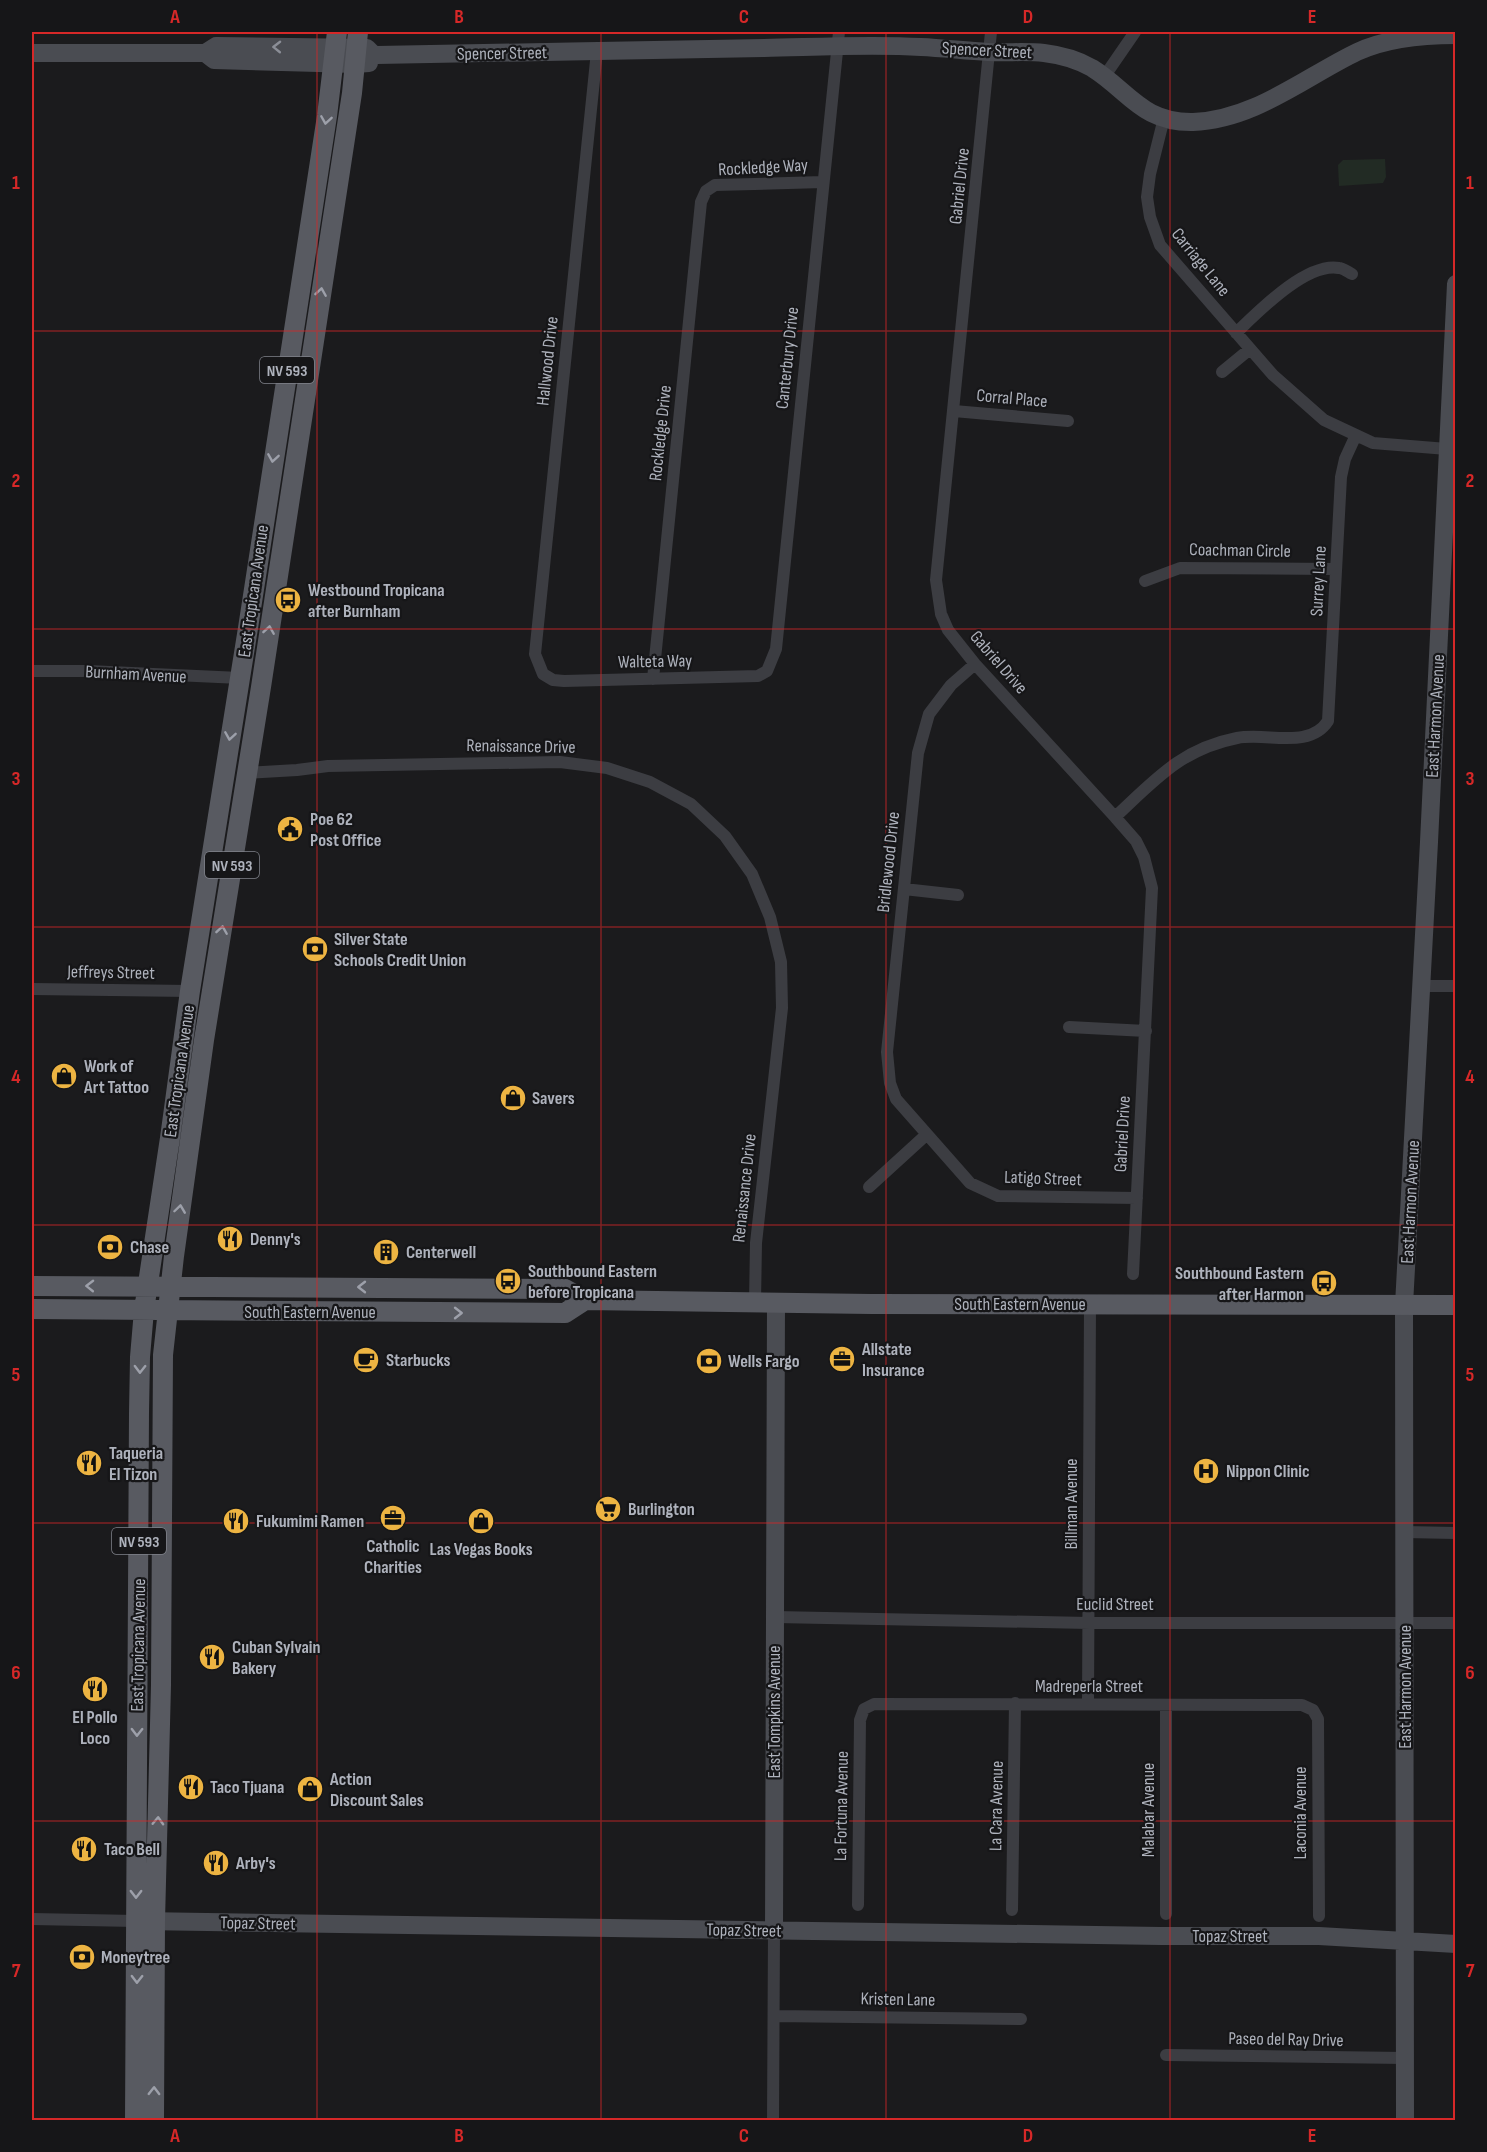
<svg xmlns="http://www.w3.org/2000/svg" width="1487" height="2152" font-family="'Sofia Sans Condensed',sans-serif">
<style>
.green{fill:#222b24}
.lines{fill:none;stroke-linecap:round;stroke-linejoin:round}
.street{stroke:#3c3d42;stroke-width:12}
.secondary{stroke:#4a4c52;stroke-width:18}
.primary{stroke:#585a61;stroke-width:20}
.oneway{stroke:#8b8e97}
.oneway2{stroke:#9da0aa}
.grid{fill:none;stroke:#d62828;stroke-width:1.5;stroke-opacity:0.55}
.labels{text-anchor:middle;stroke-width:4.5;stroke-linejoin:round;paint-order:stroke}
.shield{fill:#161618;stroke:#80838b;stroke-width:1.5}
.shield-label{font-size:16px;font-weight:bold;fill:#aeb2bc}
.street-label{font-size:18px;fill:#aeb2bc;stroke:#161618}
.poi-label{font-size:18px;font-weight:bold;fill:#aeb2bc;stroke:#161618;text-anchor:start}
.neatline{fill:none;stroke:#d62828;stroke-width:2}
.grid-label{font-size:20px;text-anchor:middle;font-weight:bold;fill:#d62828}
</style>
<rect width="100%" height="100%" fill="#1b1b1d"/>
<path class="green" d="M1385 159 1386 177 1383 183 1339 186 1338 165 1343 160Z"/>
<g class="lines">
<path class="street" d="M991 32 936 580 941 614 948 630 975 664 1115 817 1136 841 1144 857 1152 888 1133 1274
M597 51 535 654 543 674 553 680 564 681 758 676 767 671 776 649 839 32
M1104 77 1135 32
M1164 118 1150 174 1147 197 1150 217 1160 245 1273 375 1324 420 1373 443 1447 449
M1236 333C1258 312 1306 262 1339 268 1343 268 1348 272 1352 274
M1222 372 1250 349
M954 411 1068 421
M1145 581 1180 568 1336 569
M975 664 951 685 929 714 918 753 887 1052 890 1083 896 1099 970 1183 998 1196 1137 1198
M32 671H88L240 678
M653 679 701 202 706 191 715 185 823 182
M246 773 297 770 328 766 560 762 607 768 650 782 691 804 725 836 752 874 770 917 781 962 782 1008 756 1243 755 1302
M1115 817C1155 780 1181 749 1237 738 1267 732 1309 750 1328 721L1341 477 1345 459 1356 435
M904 889 958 895
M1421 986H1456
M32 989 190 991
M1069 1027 1146 1031
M869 1187 926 1135
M1404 1532 1456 1533
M775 1617 1089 1623H1456
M1088 1703 1090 1305
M858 1905 860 1720 864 1709 874 1704 1302 1705 1313 1710 1318 1719 1319 1916
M1012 1910 1015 1703
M1166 1914V1705
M32 1919 136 1921
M774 2016 1021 2019
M1166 2055 1405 2058
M773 2120 774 1931"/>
<path class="secondary" d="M32 53H205L216 46 367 48 374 55H377C506 53 635 50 764 48 816 47 869 44 921 47 944 48 966 51 988 52 1007 53 1026 51 1044 53 1061 55 1078 60 1092 68 1129 91 1142 123 1193 122 1254 120 1305 77 1357 52 1387 38 1423 35 1456 35
M205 53 214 60 355 64 369 63
M141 1921 1161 1936H1319L1456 1944
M774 1931 776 1303
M1405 2120 1404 1305 1429 842 1456 284"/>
<path class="primary" d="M32 1286 565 1289 585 1300 871 1304 1456 1305
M32 1309 565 1313 585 1300
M135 2120 139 1413 140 1357 144 1310 170 1138 190 991 248 628 327 116 337 32
M154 2120 155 1921 161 1685 163 1355 174 1256 204 1040 261 687 352 93 358 32"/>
</g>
<defs><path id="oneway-chevron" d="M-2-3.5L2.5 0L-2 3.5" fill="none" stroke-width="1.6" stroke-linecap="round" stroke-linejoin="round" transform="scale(1.5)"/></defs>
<use class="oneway" href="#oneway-chevron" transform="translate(277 47) rotate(-179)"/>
<g class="oneway2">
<use href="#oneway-chevron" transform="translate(326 120) rotate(99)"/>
<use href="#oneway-chevron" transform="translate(321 292) rotate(-81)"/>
<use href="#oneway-chevron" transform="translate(273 458) rotate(99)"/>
<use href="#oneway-chevron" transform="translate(269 630) rotate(-81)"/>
<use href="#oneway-chevron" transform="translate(230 736) rotate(99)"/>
<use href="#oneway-chevron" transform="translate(222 930) rotate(-81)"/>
<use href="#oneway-chevron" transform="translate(180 1209) rotate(-82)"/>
<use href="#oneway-chevron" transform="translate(90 1286) rotate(-179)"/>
<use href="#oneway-chevron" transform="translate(362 1287) rotate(-180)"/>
<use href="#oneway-chevron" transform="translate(458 1313)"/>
<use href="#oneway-chevron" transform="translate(140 1369) rotate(91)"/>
<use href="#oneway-chevron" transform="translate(137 1732) rotate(91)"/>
<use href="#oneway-chevron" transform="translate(158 1821) rotate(-88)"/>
<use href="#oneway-chevron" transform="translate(136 1894) rotate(90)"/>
<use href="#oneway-chevron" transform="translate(137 1979) rotate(91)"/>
<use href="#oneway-chevron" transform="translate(154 2091) rotate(-89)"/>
</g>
<path class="grid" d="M317 32V2120M601 32V2120M886 32V2120M1170 32V2120M32 331H1456M32 629H1456M32 927H1456M32 1225H1456M32 1523H1456M32 1821H1456"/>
<defs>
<symbol id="bus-disc" viewBox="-11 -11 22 22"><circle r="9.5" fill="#edb442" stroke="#161618"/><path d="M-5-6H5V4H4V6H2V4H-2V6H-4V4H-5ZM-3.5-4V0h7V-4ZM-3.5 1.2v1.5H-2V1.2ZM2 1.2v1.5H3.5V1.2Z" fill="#111"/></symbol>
<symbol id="civic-disc" viewBox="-11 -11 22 22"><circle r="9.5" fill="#edb442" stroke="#161618"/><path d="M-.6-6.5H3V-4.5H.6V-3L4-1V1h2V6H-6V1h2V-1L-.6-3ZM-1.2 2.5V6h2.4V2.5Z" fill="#111"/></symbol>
<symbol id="bank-disc" viewBox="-11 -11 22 22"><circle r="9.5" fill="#edb442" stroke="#161618"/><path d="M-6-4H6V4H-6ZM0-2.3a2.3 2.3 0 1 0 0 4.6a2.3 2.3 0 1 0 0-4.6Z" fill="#111"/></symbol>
<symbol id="shop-disc" viewBox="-11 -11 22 22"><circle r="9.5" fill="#edb442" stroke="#161618"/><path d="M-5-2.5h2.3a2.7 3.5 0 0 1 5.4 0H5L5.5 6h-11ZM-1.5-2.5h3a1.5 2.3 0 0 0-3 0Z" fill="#111"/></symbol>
<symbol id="restaurant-disc" viewBox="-11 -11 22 22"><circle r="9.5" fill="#edb442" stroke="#161618"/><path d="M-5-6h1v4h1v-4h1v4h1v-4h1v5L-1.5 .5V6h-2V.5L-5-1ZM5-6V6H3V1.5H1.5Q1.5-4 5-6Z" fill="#111"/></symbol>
<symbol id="building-disc" viewBox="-11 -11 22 22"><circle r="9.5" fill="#edb442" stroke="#161618"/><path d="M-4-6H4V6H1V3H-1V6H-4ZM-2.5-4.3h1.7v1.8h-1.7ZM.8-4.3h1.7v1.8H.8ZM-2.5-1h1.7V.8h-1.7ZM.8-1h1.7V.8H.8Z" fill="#111"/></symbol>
<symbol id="office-disc" viewBox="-11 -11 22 22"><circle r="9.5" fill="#edb442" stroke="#161618"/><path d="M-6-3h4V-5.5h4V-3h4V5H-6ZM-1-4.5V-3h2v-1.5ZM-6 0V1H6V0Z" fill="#111"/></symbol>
<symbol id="cafe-disc" viewBox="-11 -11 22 22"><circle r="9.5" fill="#edb442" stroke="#161618"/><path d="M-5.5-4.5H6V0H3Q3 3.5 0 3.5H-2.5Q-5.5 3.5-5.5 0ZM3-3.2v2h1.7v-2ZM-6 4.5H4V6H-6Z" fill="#111"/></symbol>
<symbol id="hospital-disc" viewBox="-11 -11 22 22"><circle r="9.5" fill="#edb442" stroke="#161618"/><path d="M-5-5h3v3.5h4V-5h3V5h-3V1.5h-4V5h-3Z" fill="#111"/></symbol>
<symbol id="supermarket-disc" viewBox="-11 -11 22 22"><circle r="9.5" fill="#edb442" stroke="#161618"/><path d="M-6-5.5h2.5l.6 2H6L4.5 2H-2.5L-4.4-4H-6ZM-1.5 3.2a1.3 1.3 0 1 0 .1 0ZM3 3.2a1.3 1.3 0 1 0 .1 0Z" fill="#111"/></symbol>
</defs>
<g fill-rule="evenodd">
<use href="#bus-disc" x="273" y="585" width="30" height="30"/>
<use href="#civic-disc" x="275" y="814" width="30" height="30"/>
<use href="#bank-disc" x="300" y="934" width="30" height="30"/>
<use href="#shop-disc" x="49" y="1061" width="30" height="30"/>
<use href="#shop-disc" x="498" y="1083" width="30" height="30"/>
<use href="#restaurant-disc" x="215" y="1224" width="30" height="30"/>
<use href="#bank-disc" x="95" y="1232" width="30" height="30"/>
<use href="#building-disc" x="371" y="1237" width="30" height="30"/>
<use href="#bus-disc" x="493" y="1266" width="30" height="30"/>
<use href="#bus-disc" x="1309" y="1268" width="30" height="30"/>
<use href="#office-disc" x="827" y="1344" width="30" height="30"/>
<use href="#cafe-disc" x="351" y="1345" width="30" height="30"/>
<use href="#bank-disc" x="694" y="1346" width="30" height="30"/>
<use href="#restaurant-disc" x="74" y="1448" width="30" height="30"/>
<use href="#hospital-disc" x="1191" y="1456" width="30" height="30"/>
<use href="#supermarket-disc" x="593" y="1494" width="30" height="30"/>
<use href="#office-disc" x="378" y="1503" width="30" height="30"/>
<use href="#restaurant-disc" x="221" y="1506" width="30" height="30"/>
<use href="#shop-disc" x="466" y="1506" width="30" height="30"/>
<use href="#restaurant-disc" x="197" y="1642" width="30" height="30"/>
<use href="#restaurant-disc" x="80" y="1674" width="30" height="30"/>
<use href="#restaurant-disc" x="176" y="1772" width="30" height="30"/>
<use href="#shop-disc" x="295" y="1774" width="30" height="30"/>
<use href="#restaurant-disc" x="69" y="1834" width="30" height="30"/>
<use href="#restaurant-disc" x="201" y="1848" width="30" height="30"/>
<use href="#bank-disc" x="67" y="1942" width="30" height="30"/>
</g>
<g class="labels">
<g class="shield">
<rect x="260" y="357" width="54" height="26" rx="4.5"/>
<rect x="205" y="852" width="54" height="26" rx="4.5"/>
<rect x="112" y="1528" width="54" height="26" rx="4.5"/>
</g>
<g class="shield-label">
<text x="287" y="376">NV 593</text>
<text x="232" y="871">NV 593</text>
<text x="139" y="1547">NV 593</text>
</g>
<g class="street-label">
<text transform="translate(987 50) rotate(3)" y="6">Spencer Street</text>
<text transform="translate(502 53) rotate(-1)" y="6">Spencer Street</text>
<text transform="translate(763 167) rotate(-3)" y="6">Rockledge Way</text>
<text transform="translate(959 186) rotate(-84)" y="6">Gabriel Drive</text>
<text transform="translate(1201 262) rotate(51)" y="6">Carriage Lane</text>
<text transform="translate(787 358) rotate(-84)" y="6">Canterbury Drive</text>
<text transform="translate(547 361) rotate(-84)" y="6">Hallwood Drive</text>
<text transform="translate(1012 398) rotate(5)" y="6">Corral Place</text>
<text transform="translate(660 433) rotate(-84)" y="6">Rockledge Drive</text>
<text transform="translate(1240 550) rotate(1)" y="6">Coachman Circle</text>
<text transform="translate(1318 581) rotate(-87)" y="6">Surrey Lane</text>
<text transform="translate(253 591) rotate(-82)" y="6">East Tropicana Avenue</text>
<text transform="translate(655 661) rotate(-1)" y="6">Walteta Way</text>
<text transform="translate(999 662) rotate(49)" y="6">Gabriel Drive</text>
<text transform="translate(136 674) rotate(3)" y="6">Burnham Avenue</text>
<text transform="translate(1435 716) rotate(-87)" y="6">East Harmon Avenue</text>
<text transform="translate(521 746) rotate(1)" y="6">Renaissance Drive</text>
<text transform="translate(888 862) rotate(-84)" y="6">Bridlewood Drive</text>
<text transform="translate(111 972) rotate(1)" y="6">Jeffreys Street</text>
<text transform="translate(179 1071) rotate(-82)" y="6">East Tropicana Avenue</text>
<text transform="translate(1122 1134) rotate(-87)" y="6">Gabriel Drive</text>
<text transform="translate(1043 1178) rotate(2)" y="6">Latigo Street</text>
<text transform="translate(744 1188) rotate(-84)" y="6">Renaissance Drive</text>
<text transform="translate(1410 1202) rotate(-87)" y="6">East Harmon Avenue</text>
<text x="1020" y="1310">South Eastern Avenue</text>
<text x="310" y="1318">South Eastern Avenue</text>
<text transform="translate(1071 1504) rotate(-90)" y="6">Billman Avenue</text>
<text x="1115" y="1610">Euclid Street</text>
<text transform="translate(138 1645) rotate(-89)" y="6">East Tropicana Avenue</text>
<text x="1089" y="1692">Madreperla Street</text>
<text transform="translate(1405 1687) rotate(-90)" y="6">East Harmon Avenue</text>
<text transform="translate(774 1712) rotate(-90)" y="6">East Tompkins Avenue</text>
<text transform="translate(841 1806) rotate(-89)" y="6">La Fortuna Avenue</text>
<text transform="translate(996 1806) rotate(-89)" y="6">La Cara Avenue</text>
<text transform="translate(1148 1810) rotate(-90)" y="6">Malabar Avenue</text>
<text transform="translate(1300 1813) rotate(-90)" y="6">Laconia Avenue</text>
<text transform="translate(258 1923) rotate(1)" y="6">Topaz Street</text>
<text transform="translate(744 1930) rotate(1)" y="6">Topaz Street</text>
<text x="1230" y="1942">Topaz Street</text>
<text transform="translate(898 1999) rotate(1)" y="6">Kristen Lane</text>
<text transform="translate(1286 2039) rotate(1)" y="6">Paseo del Ray Drive</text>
</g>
<g class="poi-label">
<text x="308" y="596">Westbound Tropicana<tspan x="308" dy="21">after Burnham</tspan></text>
<text x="310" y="825">Poe 62<tspan x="310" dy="21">Post Office</tspan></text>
<text x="334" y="945">Silver State<tspan x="334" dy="21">Schools Credit Union</tspan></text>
<text x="84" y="1072">Work of<tspan x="84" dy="21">Art Tattoo</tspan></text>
<text x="532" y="1104">Savers</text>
<text x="250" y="1245">Denny's</text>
<text x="130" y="1253">Chase</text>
<text x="406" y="1258">Centerwell</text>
<text x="528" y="1277">Southbound Eastern<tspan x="528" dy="21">before Tropicana</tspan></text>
<text x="1304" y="1279" text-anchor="end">Southbound Eastern<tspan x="1304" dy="21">after Harmon</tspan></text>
<text x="862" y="1355">Allstate<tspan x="862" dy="21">Insurance</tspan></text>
<text x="386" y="1366">Starbucks</text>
<text x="728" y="1367">Wells Fargo</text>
<text x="109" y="1459">Taqueria<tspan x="109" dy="21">El Tizon</tspan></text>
<text x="1226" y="1477">Nippon Clinic</text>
<text x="628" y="1515">Burlington</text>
<text x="256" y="1527">Fukumimi Ramen</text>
<text x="393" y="1552" text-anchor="middle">Catholic<tspan x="393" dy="21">Charities</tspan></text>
<text x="481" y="1555" text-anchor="middle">Las Vegas Books</text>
<text x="232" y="1653">Cuban Sylvain<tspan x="232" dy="21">Bakery</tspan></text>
<text x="95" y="1723" text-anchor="middle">El Pollo<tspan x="95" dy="21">Loco</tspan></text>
<text x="330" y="1785">Action<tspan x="330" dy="21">Discount Sales</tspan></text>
<text x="210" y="1793">Taco Tjuana</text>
<text x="104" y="1855">Taco Bell</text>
<text x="236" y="1869">Arby's</text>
<text x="101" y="1963">Moneytree</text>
</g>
</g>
<rect width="1487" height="2152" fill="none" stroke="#161618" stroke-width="66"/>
<rect x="33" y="33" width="1421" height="2086" class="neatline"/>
<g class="grid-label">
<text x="175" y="23">A</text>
<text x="459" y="23">B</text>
<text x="744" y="23">C</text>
<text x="1028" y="23">D</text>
<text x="1312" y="23">E</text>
<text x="16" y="189">1</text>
<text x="1470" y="189">1</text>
<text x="16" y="487">2</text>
<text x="1470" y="487">2</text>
<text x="16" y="785">3</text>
<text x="1470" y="785">3</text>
<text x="16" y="1083">4</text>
<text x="1470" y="1083">4</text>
<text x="16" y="1381">5</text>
<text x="1470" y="1381">5</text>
<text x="16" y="1679">6</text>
<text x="1470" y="1679">6</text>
<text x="16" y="1977">7</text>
<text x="1470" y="1977">7</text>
<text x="175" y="2142">A</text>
<text x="459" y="2142">B</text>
<text x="744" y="2142">C</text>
<text x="1028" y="2142">D</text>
<text x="1312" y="2142">E</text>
</g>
</svg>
